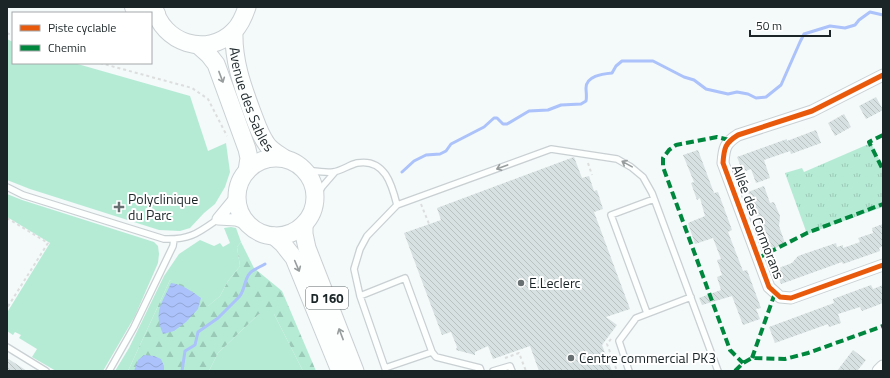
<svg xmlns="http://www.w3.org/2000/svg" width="890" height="378" font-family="'Titillium Web',sans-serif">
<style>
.grass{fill:#b5ebd5}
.forest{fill:url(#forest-firs)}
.park{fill:url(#park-tufts)}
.water{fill:url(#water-waves)}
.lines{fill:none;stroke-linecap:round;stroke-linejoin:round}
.stream{stroke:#abc2fa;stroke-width:3}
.building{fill:url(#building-back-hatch)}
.service-casing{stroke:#c9d0d2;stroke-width:8}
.minor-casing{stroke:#c9d0d2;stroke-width:13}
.tertiary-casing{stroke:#c9d0d2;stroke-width:15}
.primary-casing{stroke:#c9d0d2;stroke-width:19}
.trunk-casing{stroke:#c9d0d2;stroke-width:20}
.path{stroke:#dcdede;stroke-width:2;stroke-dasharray:3 3;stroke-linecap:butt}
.service{stroke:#fdfefe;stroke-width:5.5}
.minor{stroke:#fdfefe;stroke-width:11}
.tertiary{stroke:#fdfefe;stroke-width:13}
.primary{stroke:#fdfefe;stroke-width:17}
.trunk{stroke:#fdfefe;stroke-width:18}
.quiet{stroke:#00873e;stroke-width:4;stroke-dasharray:8 4;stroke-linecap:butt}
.cycleway-casing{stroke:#fff;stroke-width:8}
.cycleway{stroke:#e8590c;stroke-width:5}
.oneway{stroke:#979c9d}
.poi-dot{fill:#676f71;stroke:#fff;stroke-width:1.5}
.labels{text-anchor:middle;stroke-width:4;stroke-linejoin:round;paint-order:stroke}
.shield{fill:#fff;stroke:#5f6668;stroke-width:1}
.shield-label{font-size:13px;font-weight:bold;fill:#1b2527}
.street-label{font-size:14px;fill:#1b2527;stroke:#fff}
.poi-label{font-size:14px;fill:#1b2527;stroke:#fff;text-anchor:start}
</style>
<defs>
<pattern id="forest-firs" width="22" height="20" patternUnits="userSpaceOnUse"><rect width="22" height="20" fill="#b5ebd5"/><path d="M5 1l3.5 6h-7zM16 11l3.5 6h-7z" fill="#9bc9b7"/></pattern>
<pattern id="park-tufts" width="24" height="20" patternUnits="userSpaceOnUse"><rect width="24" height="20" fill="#b5ebd5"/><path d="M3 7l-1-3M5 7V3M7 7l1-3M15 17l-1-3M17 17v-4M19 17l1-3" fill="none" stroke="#9bc9b7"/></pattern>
<pattern id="water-waves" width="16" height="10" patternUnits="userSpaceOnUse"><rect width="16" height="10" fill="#abc2fa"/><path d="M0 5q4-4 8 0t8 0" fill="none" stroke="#93a7d6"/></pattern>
<pattern id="building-back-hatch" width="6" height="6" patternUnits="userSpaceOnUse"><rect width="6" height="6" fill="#d8e1e1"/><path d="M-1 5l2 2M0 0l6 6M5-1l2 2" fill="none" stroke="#b9c1c1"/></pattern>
</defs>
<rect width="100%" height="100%" fill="#f4f9fa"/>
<path class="grass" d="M7 39 13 42V63H74L190 96 208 151 226 143 230 172 225 187 215 204 204 213 190 228 180 231 159 230 30 189 7 180Z
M7 194 22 200 154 242 158 246 159 254 158 263 135 316 103 371H56L32 357 37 349 19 338 21 335 15 332 13 335 7 331V311H8L50 243 7 217Z
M231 227 236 228 241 242 237 247 240 266 228 281 220 296 207 307 170 280 128 371H115L129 348 164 276 179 254 200 240 214 246 220 243 223 247 230 243 224 228Z
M259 314H274L303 371H209L218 353Z"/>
<path class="forest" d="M241 242 254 268 282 291 316 371H303L274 314H259L218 353 209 371H128L170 280 202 292 208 306 220 296 228 281 240 266 237 247Z"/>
<path class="park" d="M871 143 883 167V207L807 234 785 173 802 168 804 172Z"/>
<path class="water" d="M171 283C182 284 193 292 201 298L198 309 186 322 174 331 163 334C153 311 162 304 171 283Z
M144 355 154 356 161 359 164 366V371H134L138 360Z"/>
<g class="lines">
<path class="stream" d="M402 172 414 161 426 155 440 154 446 151 451 144 484 127 494 118H497L503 124H507L529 111 548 110 561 105 581 104 586 101C587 96 586 92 586 88 586 76 602 74 612 73L616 66 622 61H653L684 77 694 80 706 89 728 94 737 92 748 94 756 98 766 97 781 85 800 42 804 34 830 26 845 28 855 25 859 20 870 12 883 15
M182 371 185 351 195 345 198 332 218 318 239 297C245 291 244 279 250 273 254 269 260 267 265 264"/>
</g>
<path class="building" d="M876 97 883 110 866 119 859 106Z
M844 114 851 127 835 136 828 123Z
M816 130 821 143 791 154 790 151 764 160 770 178 756 183 751 169 743 172 737 157 787 139V141Z
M698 150 714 193 718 192 724 208 732 230 728 232 743 271 747 270 761 308 756 309 760 319 743 325 732 296 702 305 699 298 721 290 717 277 722 275 717 260 721 259 713 238 695 244 688 223 705 216 700 198 697 200 691 183 694 182 683 155Z
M574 157 582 178 589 176 594 191 597 190 603 209 594 212 630 309 606 317 617 325 602 345 612 371H539L530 346 493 359 488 346 475 352V355L456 350 457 347 451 332 442 335 404 233 441 220 437 208Z
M764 186 770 203 774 202 780 216 779 226 785 243 770 251 748 192Z
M883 224V246L879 248 880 251 843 264 842 262 781 284 776 269 792 263 798 256 836 243 837 247 843 245V248L860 242 858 238 873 233 872 228Z
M871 285 873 289 883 285V303L862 311 860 307 838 314 841 323 829 327 828 324 775 343 769 327 834 303 833 299Z
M853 350 866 360 857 371H837Z
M7 358 27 371H7Z"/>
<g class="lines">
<defs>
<path id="service" d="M305 170C314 171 324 173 333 172 341 171 349 165 357 163 385 158 392 185 397 205
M7 187 23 195 164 239C190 240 198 233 218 219
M316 198 322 187 335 172
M360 296 405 278 432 352 436 357 480 368 481 371
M647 313 611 215 654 199
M7 347 46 371
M385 368 432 352
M109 371 134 327 173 246 174 239
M386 371 360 296 354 269 360 249 367 236 397 205 551 149 617 159 631 167 643 177 652 193 718 371
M493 371 510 366 512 371
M629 371 619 341 636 318 691 297"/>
<path id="minor" d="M883 75 812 111 738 135C725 143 724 148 723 163L769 287 780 297 791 298 883 265
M218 219 237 196
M218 219 236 220 248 224"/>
<path id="tertiary" d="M879 371 883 367"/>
<g id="primary">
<path d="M154 7C162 43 207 58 234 31 241 24 244 16 247 7"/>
<path id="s1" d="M234 31C233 60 242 85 252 112 256 122 259 133 266 143 270 150 278 154 284 158"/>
<path d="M199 46 209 55 216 64 247 149 249 158 247 171"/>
<circle cx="276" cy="197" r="39"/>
<path d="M304 224V234L307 248 355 371"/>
<path d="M274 236 283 244 294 258 340 371"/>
</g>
<path id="trunk" d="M134 7 156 14"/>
</defs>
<use href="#service" class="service-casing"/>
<use href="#minor" class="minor-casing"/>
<use href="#tertiary" class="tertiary-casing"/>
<use href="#primary" class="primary-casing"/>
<use href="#trunk" class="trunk-casing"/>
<path class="path" d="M7 33 13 36
M100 63 192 88 208 99 227 136
M588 163 592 175
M421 204 429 224
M7 218 48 243 7 308
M611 339 607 344 617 371
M505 358 519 353 526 371"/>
<use href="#service" class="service"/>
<use href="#minor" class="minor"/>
<use href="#tertiary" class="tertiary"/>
<use href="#primary" class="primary"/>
<use href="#trunk" class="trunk"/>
<path class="quiet" d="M883 135 869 142 883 170
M729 140 717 137 676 145 669 150 663 158V167L730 350 743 363
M758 258 807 233 883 204
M752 358 775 293
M735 371 743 363 752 358 785 359 808 353 883 326"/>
<defs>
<path id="cycleway" d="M883 75 812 111 738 135C725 143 724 148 723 163L769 287 780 297 791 298 883 265"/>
</defs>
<use href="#cycleway" class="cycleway-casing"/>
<use href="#cycleway" class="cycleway"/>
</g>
<defs><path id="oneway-shaft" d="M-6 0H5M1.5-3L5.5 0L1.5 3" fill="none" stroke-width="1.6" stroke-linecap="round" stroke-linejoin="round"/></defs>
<g class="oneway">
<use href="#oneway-shaft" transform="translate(221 77) rotate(69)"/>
<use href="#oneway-shaft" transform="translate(627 164) rotate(-151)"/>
<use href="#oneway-shaft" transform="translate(502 167) rotate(160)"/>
<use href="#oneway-shaft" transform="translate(297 266) rotate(67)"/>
<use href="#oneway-shaft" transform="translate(341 334) rotate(-111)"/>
</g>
<g class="poi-dot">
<path d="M117 201h4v4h4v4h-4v4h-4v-4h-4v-4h4z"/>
<circle cx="521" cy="283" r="4"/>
<circle cx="571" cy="358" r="4"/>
</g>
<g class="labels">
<rect class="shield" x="306" y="287" width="42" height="22" rx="3"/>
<g class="shield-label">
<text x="327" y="303">D 160</text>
</g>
<g class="street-label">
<text dy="5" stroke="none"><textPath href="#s1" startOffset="71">Avenue des Sables</textPath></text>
<text transform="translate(758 222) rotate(69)" y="5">Allée des Cormorans</text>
</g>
<g class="poi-label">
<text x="128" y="204">Polyclinique<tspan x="128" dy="16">du Parc</tspan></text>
<text x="529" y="288">E.Leclerc</text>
<text x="579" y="363">Centre commercial PK3</text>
</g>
</g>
<rect width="890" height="378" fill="none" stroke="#1b2527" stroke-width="16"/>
<rect x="12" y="12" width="140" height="52" fill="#ffffff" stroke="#a4a8a9"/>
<rect x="20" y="25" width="20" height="6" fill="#e8590c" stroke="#a4a8a9"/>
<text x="48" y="32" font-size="12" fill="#1b2527">Piste cyclable</text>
<rect x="20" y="45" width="20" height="6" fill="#00873e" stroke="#a4a8a9"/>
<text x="48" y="52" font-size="12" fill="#1b2527">Chemin</text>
<path d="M750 30v6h80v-6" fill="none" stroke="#1b2527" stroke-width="2"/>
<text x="756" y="30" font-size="12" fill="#1b2527" stroke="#ffffff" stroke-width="3" paint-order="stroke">50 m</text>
</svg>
